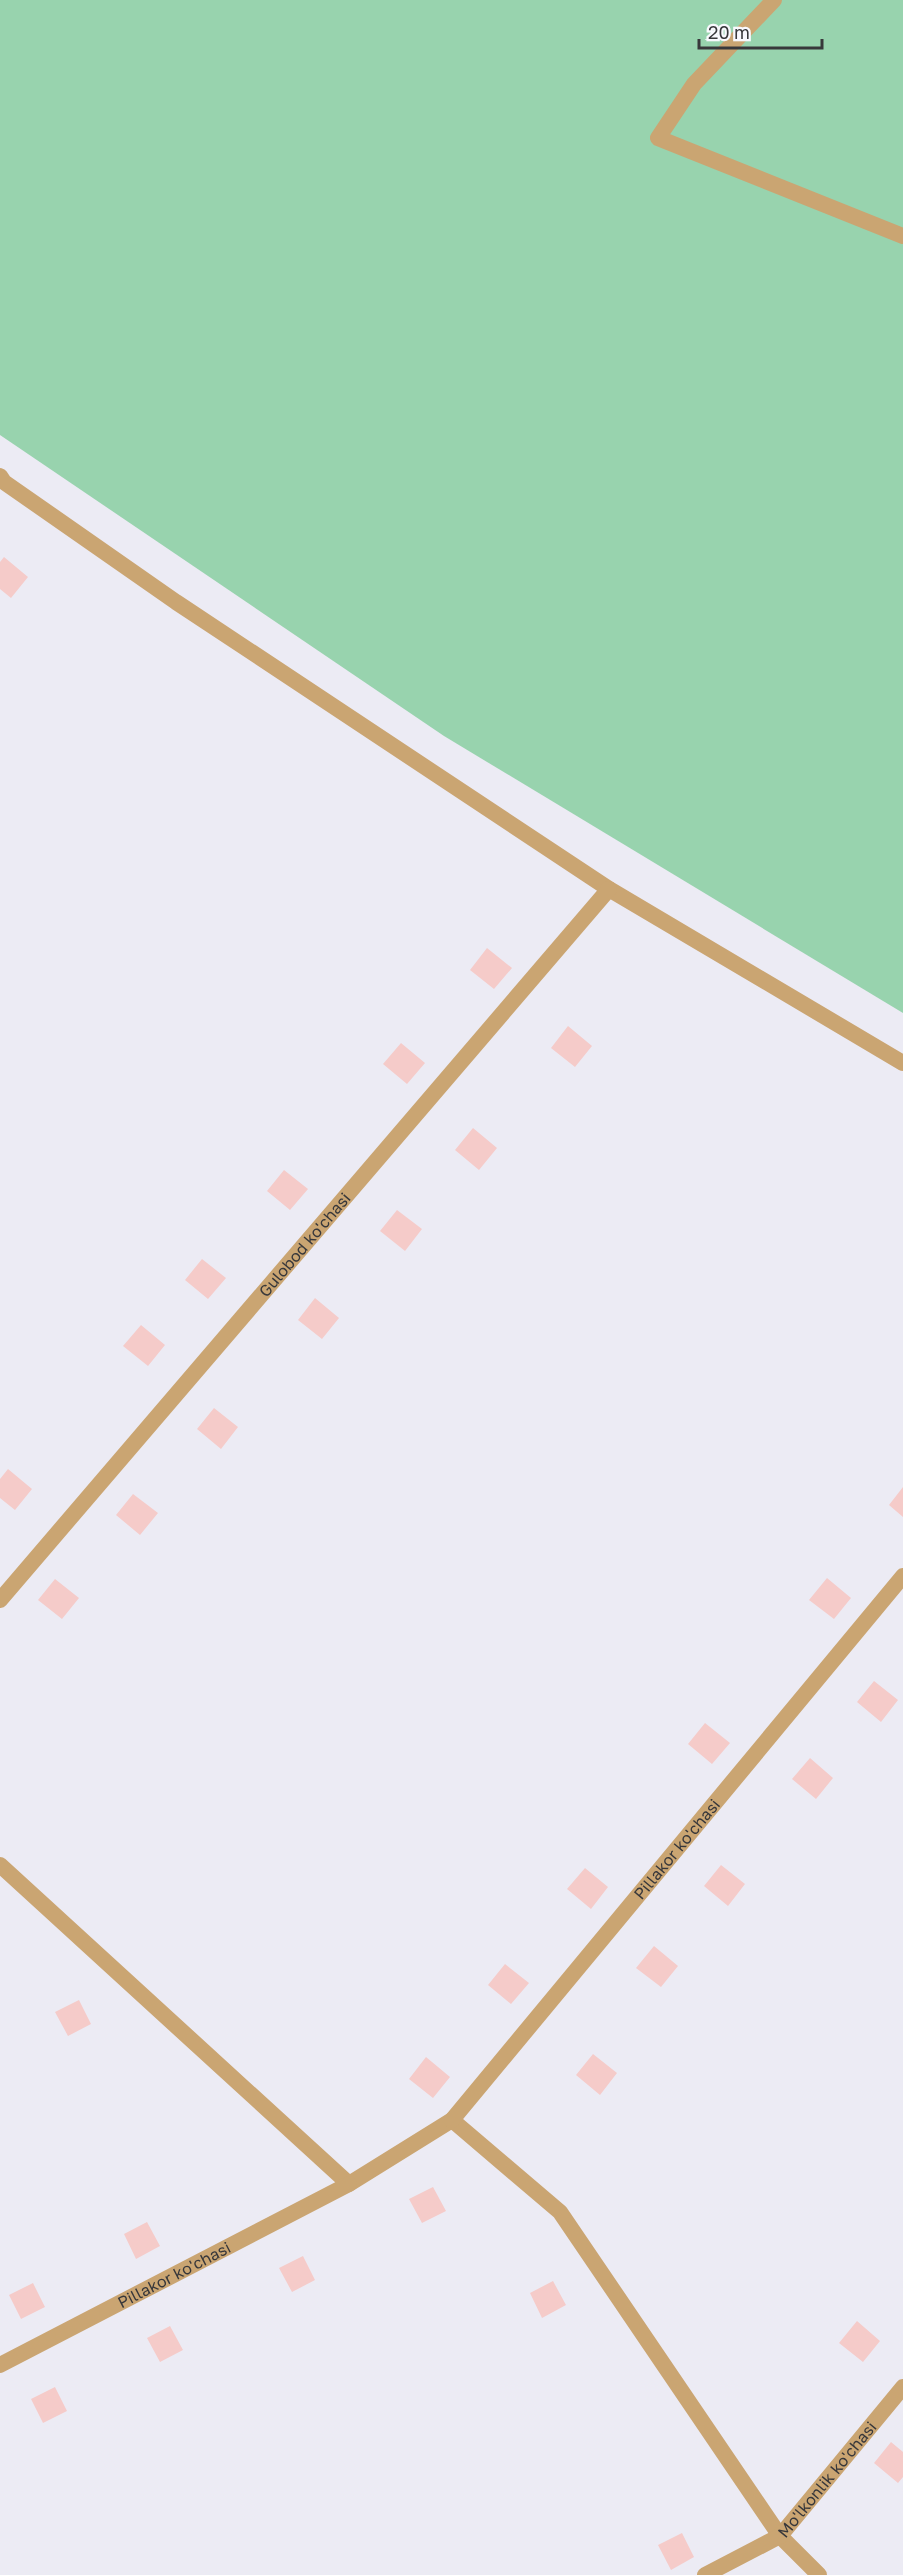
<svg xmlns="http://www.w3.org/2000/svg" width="903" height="2575" font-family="'Golos Text',sans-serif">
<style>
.green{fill:#98d3ae}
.building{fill:#f5cbc9}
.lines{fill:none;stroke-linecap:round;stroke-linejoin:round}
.service{stroke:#caa572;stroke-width:16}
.minor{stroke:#caa572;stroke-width:16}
.labels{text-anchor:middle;stroke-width:4.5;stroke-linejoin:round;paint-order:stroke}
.street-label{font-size:16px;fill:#38383b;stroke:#f9f9fe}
</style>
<rect width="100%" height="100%" fill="#ecebf4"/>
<path class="green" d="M0 0H903V1013L444 736 0 435Z"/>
<path class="building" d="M4 557 28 577 11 598 0 589V562Z
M487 948 512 968 494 989 470 970Z
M568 1026 592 1046 575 1067 551 1048Z
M401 1043 425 1063 407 1084 383 1064Z
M473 1128 497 1148 479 1170 455 1150Z
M284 1170 308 1189 290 1210 267 1191Z
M397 1210 422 1229 405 1251 380 1231Z
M202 1259 226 1278 208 1299 185 1280Z
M315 1298 339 1318 322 1339 298 1320Z
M141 1325 165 1345 148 1366 123 1346Z
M214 1408 238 1427 221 1449 197 1429Z
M8 1469 32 1489 15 1510 0 1498V1479Z
M903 1487V1517L889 1505Z
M133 1494 158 1513 140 1535 116 1515Z
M827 1578 851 1598 834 1619 809 1600Z
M55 1579 79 1598 62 1619 38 1600Z
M874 1681 898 1700 881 1722 857 1702Z
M705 1723 730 1743 712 1764 688 1744Z
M810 1758 833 1778 816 1799 792 1779Z
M721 1865 745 1884 728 1906 704 1886Z
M585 1868 608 1887 591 1909 567 1889Z
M654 1946 678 1966 661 1987 636 1968Z
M505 1964 529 1983 511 2004 488 1985Z
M79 2000 91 2024 68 2036 55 2012Z
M593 2054 617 2073 600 2095 576 2075Z
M426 2057 450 2077 433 2098 409 2079Z
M433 2187 446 2211 422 2223 409 2199Z
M147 2222 160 2246 136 2259 124 2234Z
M303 2256 315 2280 292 2292 279 2268Z
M553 2281 566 2305 542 2318 530 2293Z
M33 2283 45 2307 21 2319 9 2295Z
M857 2321 880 2341 863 2362 839 2343Z
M170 2326 183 2350 160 2362 147 2338Z
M55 2387 67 2411 43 2423 31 2399Z
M891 2442 903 2452V2477L898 2483 874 2463Z
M682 2533 694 2557 671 2570 658 2545Z"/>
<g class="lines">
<path class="service" d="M774 0 694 84 658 138 903 236"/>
<g class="minor">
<path d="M0 476 4 482 176 602 609 889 903 1063"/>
<path id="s1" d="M0 1600 609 889"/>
<path d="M0 1865 349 2184 452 2120 560 2212 780 2536 819 2575"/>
<path id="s2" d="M452 2120 903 1576"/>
<path id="s3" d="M0 2365 349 2184"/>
<path id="s4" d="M705 2575 780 2536 903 2387"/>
</g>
</g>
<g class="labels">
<g class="street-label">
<text dy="6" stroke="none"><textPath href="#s1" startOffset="468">Gulobod ko'chasi</textPath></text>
<text dy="6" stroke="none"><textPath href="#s2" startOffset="352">Pillakor ko'chasi</textPath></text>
<text dy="6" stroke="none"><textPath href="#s3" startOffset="196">Pillakor ko'chasi</textPath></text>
<text dy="6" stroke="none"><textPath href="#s4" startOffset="158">Mo'lkonlik ko'chasi</textPath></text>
</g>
</g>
<path d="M699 39v9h123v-9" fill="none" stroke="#38383b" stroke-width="3"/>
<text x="708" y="39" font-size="18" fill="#38383b" stroke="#f9f9fe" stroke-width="4.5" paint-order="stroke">20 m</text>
</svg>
